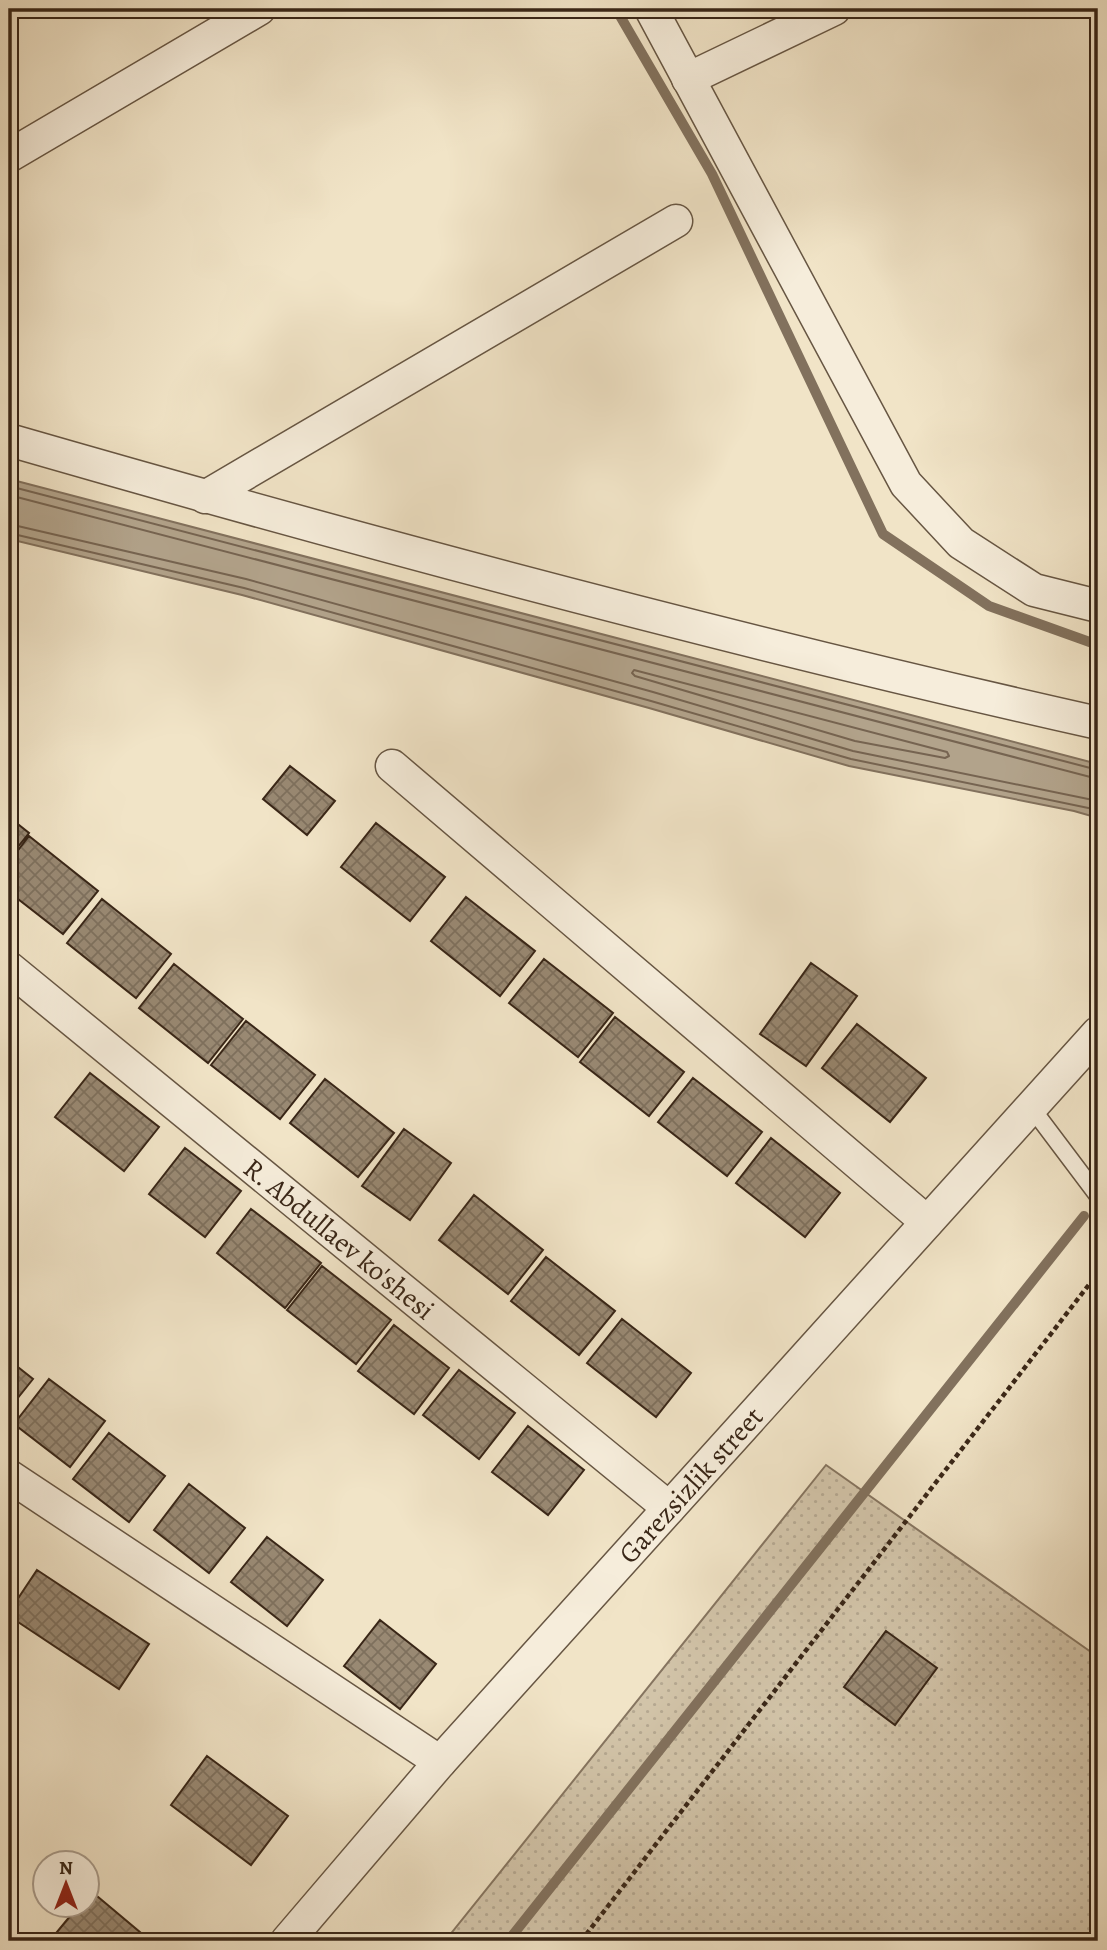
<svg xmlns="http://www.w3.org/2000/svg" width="1107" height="1950" font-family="Alegreya,serif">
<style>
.park{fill:url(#park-dots);stroke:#867560;stroke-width:2}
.water{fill:#b2a38b;stroke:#82715d;stroke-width:2}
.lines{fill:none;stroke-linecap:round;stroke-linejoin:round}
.shore{stroke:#766451;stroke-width:2}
.stream{stroke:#82715d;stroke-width:10}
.building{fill:url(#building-cross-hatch);stroke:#392617;stroke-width:2}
.lane-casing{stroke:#675643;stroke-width:19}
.street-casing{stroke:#675643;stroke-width:35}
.path{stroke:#392617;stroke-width:4.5;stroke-dasharray:5 3.5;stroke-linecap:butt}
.lane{stroke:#f6eddb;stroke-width:16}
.street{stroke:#f6eddb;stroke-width:32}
.labels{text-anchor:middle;stroke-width:5;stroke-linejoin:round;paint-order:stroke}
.street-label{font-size:28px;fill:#392617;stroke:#f6eddb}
</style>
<defs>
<pattern id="park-dots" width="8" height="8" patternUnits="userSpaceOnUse" patternTransform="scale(1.75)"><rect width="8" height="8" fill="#d2c4a9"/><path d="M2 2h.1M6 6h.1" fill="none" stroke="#b5a891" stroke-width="1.8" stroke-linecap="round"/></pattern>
<pattern id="building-cross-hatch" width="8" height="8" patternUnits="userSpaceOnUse" patternTransform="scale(1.75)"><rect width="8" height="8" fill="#998973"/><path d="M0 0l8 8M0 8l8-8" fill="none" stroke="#7e705d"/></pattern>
</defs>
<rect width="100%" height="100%" fill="#f1e4c7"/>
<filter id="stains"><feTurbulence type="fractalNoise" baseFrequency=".00286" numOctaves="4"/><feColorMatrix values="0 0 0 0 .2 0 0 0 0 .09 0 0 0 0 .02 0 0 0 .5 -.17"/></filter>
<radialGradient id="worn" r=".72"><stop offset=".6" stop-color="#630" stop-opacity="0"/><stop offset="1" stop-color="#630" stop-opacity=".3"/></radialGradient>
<path class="park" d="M826 1465 1098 1657V1941H445Z"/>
<path class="water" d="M9 479 1098 764V818L1074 811 849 766 649 708 242 595 9 539Z"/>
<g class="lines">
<path class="shore" d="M9 486 1098 770
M9 495 1098 779
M9 524 246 579 653 692 853 751 1098 801
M9 533 244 588 651 701 851 759 1098 810
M634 670 947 752 949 756 945 758 855 741 635 676 632 673Z"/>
<path class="stream" d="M616 9 712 174 883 534 989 606 1098 645
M508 1941 1084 1216"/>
</g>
<path class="building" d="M290 766 335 801 307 835 263 799Z
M9 817 29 833 9 858Z
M376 823 445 877 410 921 341 867Z
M29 836 98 891 63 934 9 892V862Z
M466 897 535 951 500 996 431 941Z
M102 899 171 954 136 998 67 943Z
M544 959 613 1013 578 1057 509 1003Z
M811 963 857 996 806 1066 760 1034Z
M174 964 243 1019 208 1063 139 1008Z
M615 1017 684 1072 649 1116 580 1062Z
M246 1021 315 1075 280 1119 211 1065Z
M857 1024 926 1078 890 1122 822 1068Z
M90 1073 159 1127 124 1171 55 1117Z
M693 1078 762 1132 727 1176 658 1122Z
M325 1079 394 1133 358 1177 290 1123Z
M404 1129 451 1163 410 1220 362 1186Z
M771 1138 840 1193 805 1237 736 1183Z
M185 1148 241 1191 205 1237 149 1194Z
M474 1195 543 1250 508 1294 439 1240Z
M251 1209 321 1263 285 1308 217 1253Z
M546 1257 615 1311 579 1355 511 1301Z
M322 1266 391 1320 356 1364 287 1310Z
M622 1319 691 1373 656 1417 587 1363Z
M394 1325 449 1368 414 1414 358 1371Z
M9 1360 33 1379 9 1409Z
M459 1370 515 1413 479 1459 423 1415Z
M49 1379 105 1421 70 1467 14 1424Z
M528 1426 584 1470 548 1515 492 1472Z
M109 1433 165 1476 129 1522 73 1479Z
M189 1484 245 1528 209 1573 154 1530Z
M267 1537 323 1580 287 1626 231 1582Z
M37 1570 149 1644 119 1689 9 1616V1612Z
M380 1620 436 1664 400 1709 344 1666Z
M886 1631 937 1668 895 1725 844 1687Z
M207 1756 288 1816 251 1865 171 1805Z
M91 1891 141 1933 135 1941H67L57 1932 80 1904H88V1896Z"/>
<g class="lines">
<defs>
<path id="lane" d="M1031 1107 1098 1196"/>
<g id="street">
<path d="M651 9 906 484 961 543 1034 590 1098 606"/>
<path d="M688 79 834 9"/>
<path d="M9 156 259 9"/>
<path d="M9 440C369 544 732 641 1098 723"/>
<path d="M205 497 676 221"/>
<path d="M392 766 927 1222"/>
<path id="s1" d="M9 968 669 1508"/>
<path d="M9 1476 440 1762"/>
<path id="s2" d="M287 1941 440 1762 1098 1033"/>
</g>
</defs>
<use href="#lane" class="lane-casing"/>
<use href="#street" class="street-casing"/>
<path class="path" d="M581 1941 1098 1273"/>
<use href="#lane" class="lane"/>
<use href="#street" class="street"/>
</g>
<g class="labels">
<g class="street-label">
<text dy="10" stroke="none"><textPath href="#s1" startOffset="427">R. Abdullaev ko'shesi</textPath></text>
<text dy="10" stroke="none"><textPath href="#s2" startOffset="609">Garezsizlik street</textPath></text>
</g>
</g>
<rect width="1107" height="1950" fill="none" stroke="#f1e4c7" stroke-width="35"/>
<rect x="10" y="10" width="1086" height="1929" fill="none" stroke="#392617" stroke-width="3.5"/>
<rect x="18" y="18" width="1072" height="1915" fill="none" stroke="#392617" stroke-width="2"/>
<g transform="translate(66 1884)"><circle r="33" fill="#f6eddb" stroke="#aa9d8d" stroke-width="2"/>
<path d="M0-5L12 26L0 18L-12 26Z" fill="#8f2418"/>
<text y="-10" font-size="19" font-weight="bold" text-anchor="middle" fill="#392617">N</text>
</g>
<rect width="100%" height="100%" filter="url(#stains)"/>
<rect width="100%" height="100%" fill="url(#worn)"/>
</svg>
